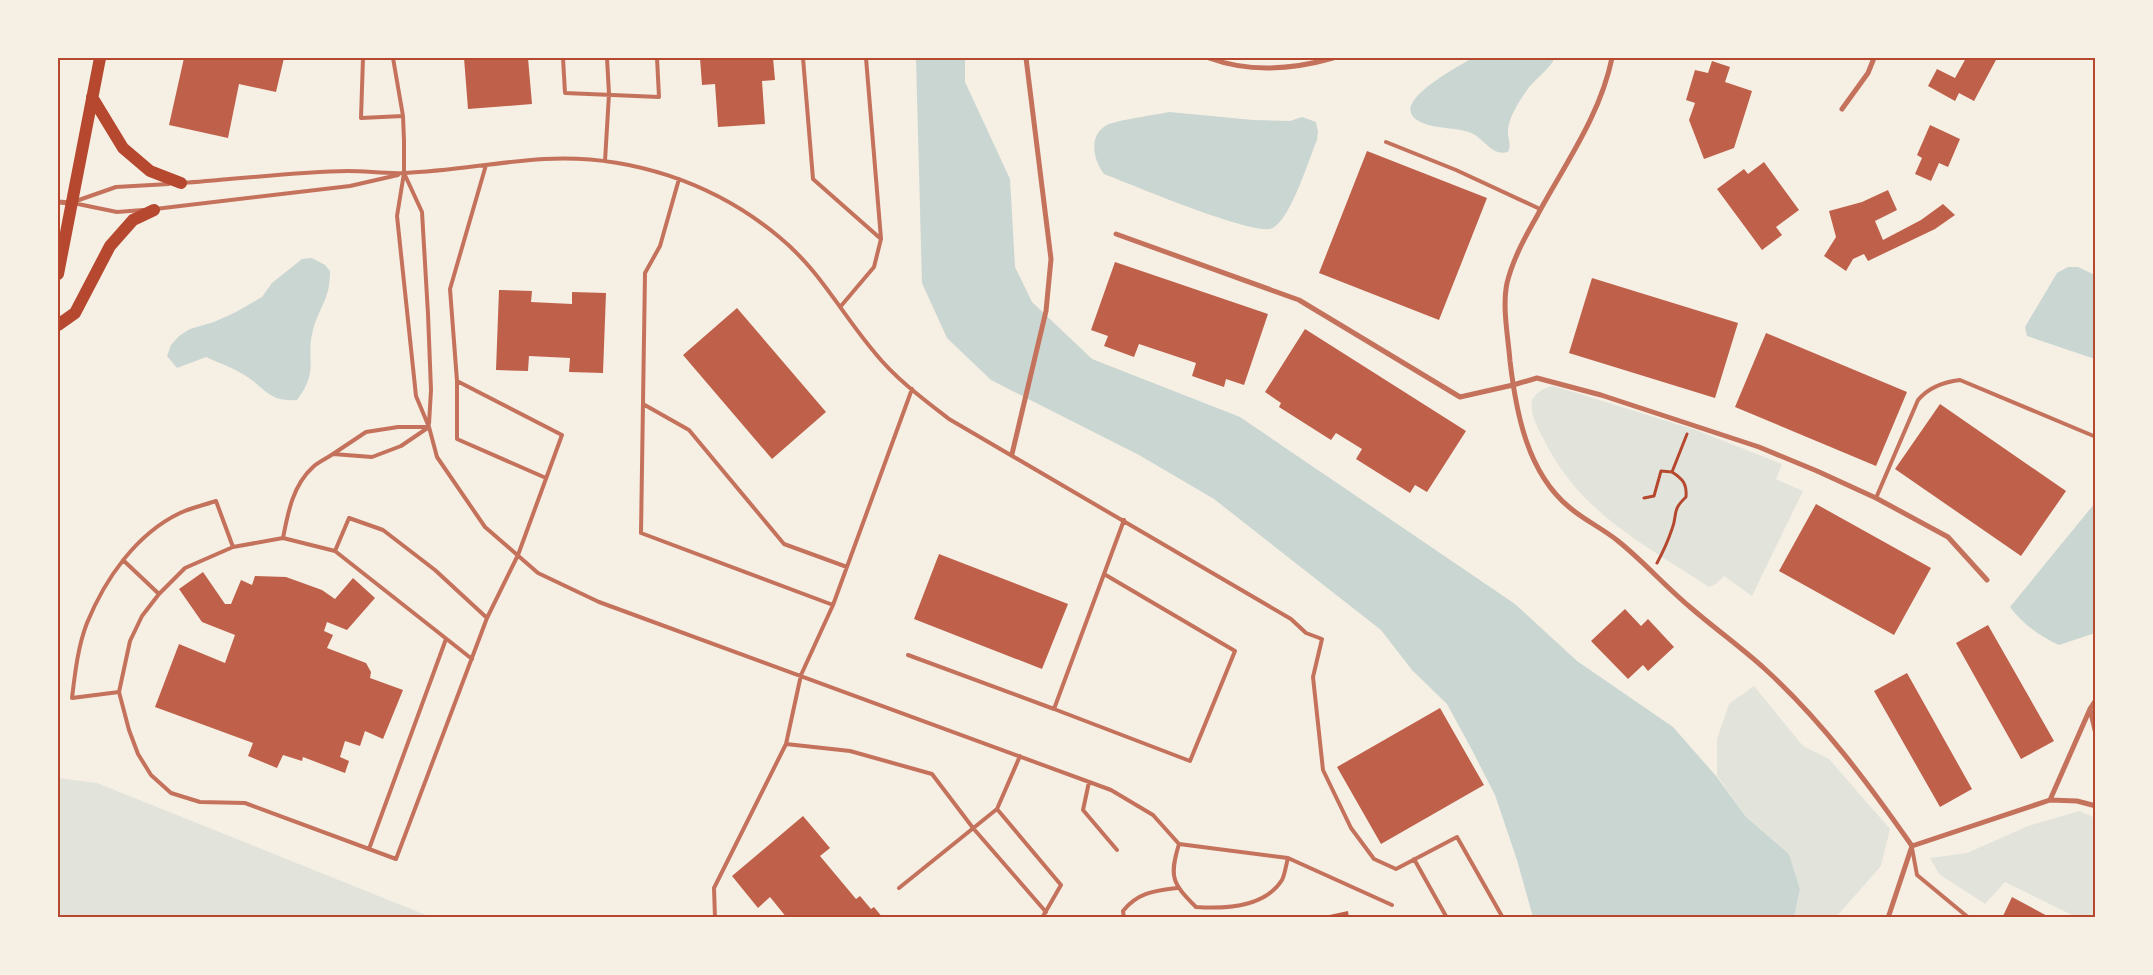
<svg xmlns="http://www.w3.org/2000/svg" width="2153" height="975" font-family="Figtree,sans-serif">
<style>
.green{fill:#e2e4dc}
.water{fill:#c9d6d2}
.building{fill:#bf614a}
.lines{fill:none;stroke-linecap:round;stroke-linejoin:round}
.path{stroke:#b5482f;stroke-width:3}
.service{stroke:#c5725c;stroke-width:4}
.minor{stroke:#c5725c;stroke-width:5}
.primary{stroke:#b5482f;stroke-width:12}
.neatline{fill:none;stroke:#b5482f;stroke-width:2}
</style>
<rect width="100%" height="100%" fill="#f6efe4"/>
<path class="green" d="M1554 386 1696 430 1782 464 1776 479 1803 491 1752 596 1724 576 1716 584 1709 587C1642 543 1578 512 1542 436 1536 425 1530 413 1532 400 1538 391 1543 388 1554 386Z
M1754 686 1803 746 1829 759 1890 829 1881 866 1836 917H1794L1800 889 1789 854 1746 817 1717 776V739L1729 704Z
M58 778 97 783 431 917H58Z
M2080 811 2095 818V917H2076L2005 882 1985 904 1939 874 1930 858 1967 853 2028 826Z"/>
<path class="water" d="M916 58H965V82L1010 179 1015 267 1032 302 1092 359 1240 417 1515 604 1577 661 1673 727 1716 776 1746 817 1789 854 1800 889 1794 917H1533L1517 860 1495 795 1472 750 1447 704 1412 670 1381 630 1214 499 1139 455 991 380 947 338 922 283Z
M1472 58H1554C1554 65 1533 81 1527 90 1520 100 1509 117 1508 129 1507 138 1512 143 1508 152 1491 157 1484 137 1469 132 1453 127 1431 129 1417 120 1389 102 1460 66 1472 58Z
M1169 112 1253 120 1290 121 1302 117 1316 122 1318 132 1317 140C1308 161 1292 216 1273 228 1257 238 1128 183 1104 174 1093 160 1088 135 1107 125 1117 120 1156 115 1169 112Z
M312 258 325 265 330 271C330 300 320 305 313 330 305 359 320 370 297 400 269 402 266 389 246 376 234 368 219 363 206 357L177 368 167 356 171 345 179 336 190 329 214 322 236 312 262 297 272 283 302 259Z
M2068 267H2078L2095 275V359L2027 336 2025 327 2057 273Z
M2095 503V633L2059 645C2039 636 2023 624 2010 607Z"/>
<path class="building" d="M184 58H284L276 92 239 84 228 138 169 125Z
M464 58H528L532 104 468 109Z
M700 58H773L775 80 762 81 765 124 718 127 715 84 702 85Z
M1966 58H1997L1974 101 1959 93 1955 101 1928 86 1937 69 1955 78Z
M1712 61 1730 67 1725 82 1752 91 1734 148 1704 159 1689 120 1695 103 1686 100 1695 70 1708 73Z
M1930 125 1960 139 1948 167 1939 163 1931 181 1915 174 1922 158 1917 155Z
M1367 151 1487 198 1439 320 1319 273Z
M1764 162 1799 210 1776 227 1782 235 1762 250 1717 189 1744 169 1748 174Z
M1888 190 1897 210 1875 221 1883 240 1921 220 1943 204 1955 215 1935 229 1868 261 1864 254 1853 259 1846 271 1824 256 1836 237 1829 211 1862 202Z
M1115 262 1268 314 1244 385 1226 379 1224 387 1192 376 1196 363 1139 344 1134 357 1104 346 1108 336 1091 330Z
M1592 278 1738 323 1715 398 1569 353Z
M499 290 532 291 531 302 572 304V292L606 293 603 373 569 372 570 358 529 356 528 371 496 370Z
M737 308 826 412 772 459 683 355Z
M1305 329 1466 431 1427 492 1415 485 1410 493 1356 459 1362 449 1336 433 1331 440 1279 407 1281 403 1265 392Z
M1766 333 1907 392 1876 466 1735 407Z
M1940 404 2066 491 2021 556 1895 469Z
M1816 504 1931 568 1894 635 1779 571Z
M939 554 1068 604 1042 669 914 619Z
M203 572 225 604H231L241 580 252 585 255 576 286 577 322 590 335 599 353 578 375 598 347 630 327 622 324 631 333 635 327 648 366 663 371 672 370 678 403 690 383 739 365 731 360 746 345 741 340 757 349 761 345 773 303 757 302 761 283 755 277 768 248 756 253 743 155 707 179 644 225 663 235 635 202 622 179 589Z
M1625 609 1641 626 1648 619 1674 647 1648 671 1643 665 1628 679 1591 641Z
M1988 625 2054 741 2021 759 1956 643Z
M1907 673 1972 789 1940 807 1874 691Z
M1440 708 1484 785 1381 844 1337 767Z
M803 816 830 848 820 856 856 899 860 896 871 909 874 907 883 918H787L770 897 758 908 732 876Z
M2012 897 2051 918H2002Z
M1348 911 1349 918H1321L1320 917Z"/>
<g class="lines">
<path class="path" d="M1644 498 1654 496 1661 471 1672 472
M1657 563C1663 552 1668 541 1672 529 1678 514 1671 511 1686 497 1687 484 1683 479 1672 472L1687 434"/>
<path class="service" d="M363 58 361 118 403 116
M393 58 403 116 404 141V173L397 216 416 396 429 427 437 457 485 527 538 573 599 602 1111 790 1153 815 1179 844 1288 858 1392 905
M563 58 565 93 659 97 657 58
M803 58 813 179 881 239
M1386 142 1456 170 1540 209
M605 161 609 94 607 58
M486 165 450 289 457 381 562 435 518 555 487 618
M404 173 422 212 428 314 431 390 429 424
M679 179 660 246 645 273 641 533 833 605 912 389
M183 183C238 179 293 172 348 171 367 171 386 174 405 173 451 171 497 162 544 159 628 154 713 182 778 236 819 269 841 313 875 353 896 379 923 399 949 419L1291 619 1306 633 1322 639 1313 677 1323 770 1351 828 1374 859 1396 869 1457 837 1503 918
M76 201 116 187 169 184
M73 203 117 212 143 210
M155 209 350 186 398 175
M841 306 874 267 881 239 866 58
M457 381V439L546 478
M643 404 689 430 784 544 847 567
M398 427H429L401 446 372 457 333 454 366 432Z
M333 454C327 458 318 462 313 467 293 485 288 512 283 538L233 547 185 568 159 594 142 616 130 641 119 692 129 730 138 754 151 775 171 793 200 802 245 803 396 859 487 618 435 570 383 530 349 518 335 551
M1876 498 1918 400C1929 387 1943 382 1960 380L2096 437
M283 538 335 551 472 659
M123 560 159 594
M1104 574 1235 651 1190 761 1054 709 1124 520
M833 605 801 675 786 744 850 751 932 774 973 828 1046 912
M908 655 1054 709
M119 692 72 698C75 673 78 646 87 623 105 579 136 534 180 513 191 508 204 505 216 501L233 547
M1089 782 1083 810 1117 850
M997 809 1061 885 1042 918
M1179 844C1169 877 1172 883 1196 907 1224 909 1265 907 1282 880 1285 874 1286 865 1288 858
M1912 848 1917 875 1969 918
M369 849 446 639
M1414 859 1447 918
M899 888 997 809 1020 756
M715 918 714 888 786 744
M1124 918 1123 911C1138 892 1155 891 1177 888"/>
<path class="minor" d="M1209 58C1250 73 1291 70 1333 58
M1612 58C1600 116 1565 164 1537 216 1525 237 1513 259 1507 283 1502 307 1508 336 1510 361 1516 412 1527 472 1569 507 1584 520 1602 528 1618 541 1643 561 1665 586 1690 607 1714 628 1741 647 1765 669 1822 721 1868 783 1912 846L1888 918
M1842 109 1868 73 1874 58
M58 202 71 203
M1116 234 1299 300 1460 397 1513 385 1537 378 1601 395 1759 447 1817 471 1876 498 1948 537 1987 580
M1012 454 1046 311 1051 259 1026 58
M2096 700 2090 709 2096 734
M2050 800 2090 709
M1912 846 2050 800 2077 801 2096 806"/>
<path class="primary" d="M92 97 123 148 150 171 181 183
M58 274 100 58
M58 325 75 313 110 246 133 220 154 210"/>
</g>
<rect width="2153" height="975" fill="none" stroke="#f6efe4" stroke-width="118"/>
<rect x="59" y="59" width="2035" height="857" class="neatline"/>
</svg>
